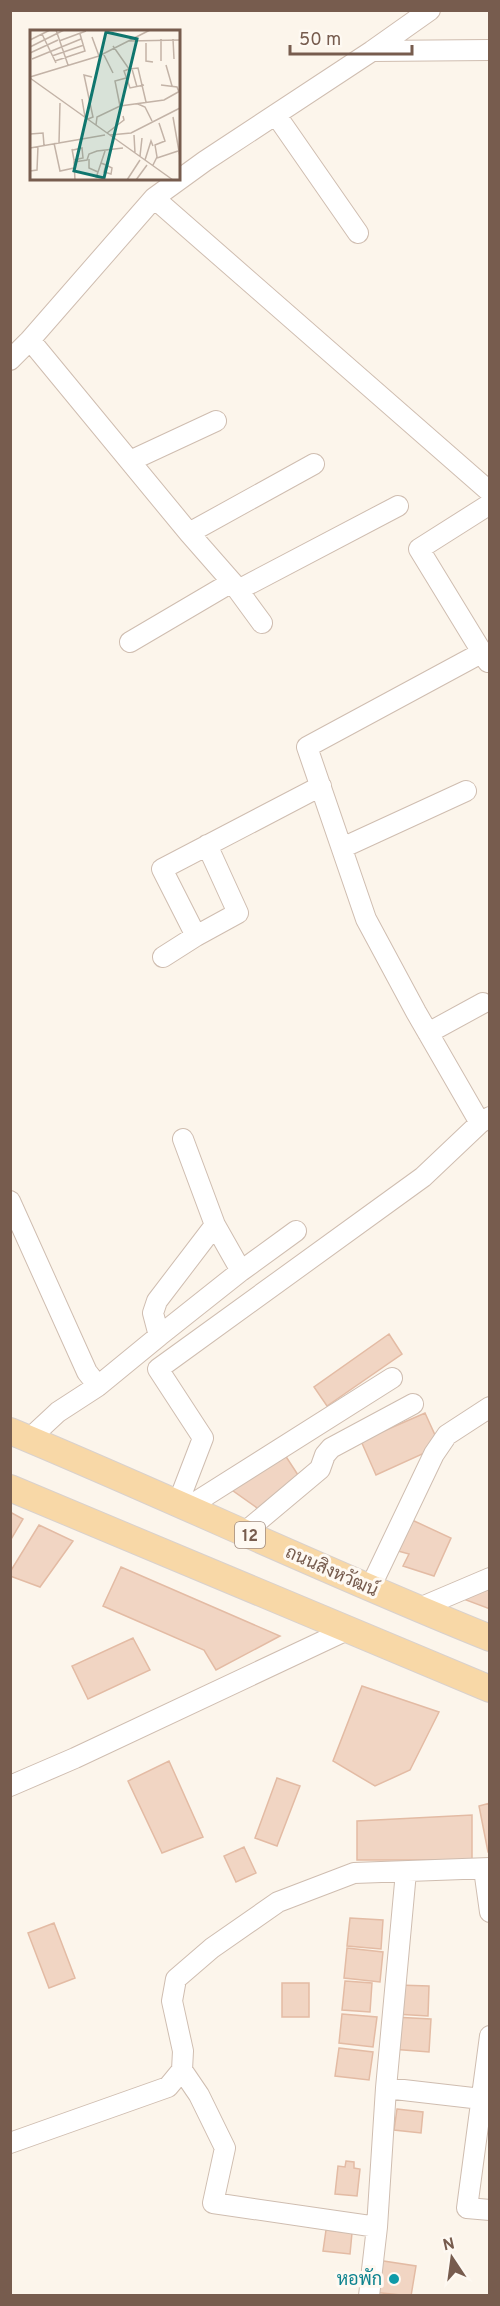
<svg xmlns="http://www.w3.org/2000/svg" width="500" height="2306" font-family="Overpass,Sarabun,sans-serif">
<style>
.building{fill:#f1d5c3;stroke:#e3bba4;stroke-width:1.5}
.lines{fill:none;stroke-linecap:round;stroke-linejoin:round}
.minor-casing{stroke:#cfbdb0;stroke-width:22}
.major-casing{stroke:#d9d1cd;stroke-width:28}
.minor{stroke:#fff;stroke-width:20}
.major{stroke:#f8d8a7;stroke-width:26}
.culture-dot{fill:#0f9aa8;stroke:#fef9f2;stroke-width:2}
.labels{text-anchor:middle;stroke-width:6;stroke-linejoin:round;paint-order:stroke}
.shield{fill:#fef9f2;stroke:#a08b7f;stroke-width:1.5}
.shield-label{font-size:16px;font-weight:bold;fill:#775c4e}
.street-label{font-size:18px;fill:#775c4e;stroke:#fef9f2}
.culture-label{font-size:18px;fill:#0d838f;stroke:#fef9f2;text-anchor:end}
.inset-road{fill:none;stroke:#c3b3a7;stroke-width:1.5}
.view{fill:#0f766e;fill-opacity:0.15;stroke:#0f766e;stroke-width:3}
.inset-edge{fill:none;stroke:#775c4e;stroke-width:3}
</style>
<rect width="100%" height="100%" fill="#fcf5eb"/>
<path class="building" d="M389 1334 402 1354 327 1406 314 1387Z
M425 1413 440 1446 376 1475 361 1441Z
M283 1452 302 1481 260 1510 229 1488Z
M10 1512 23 1519 10 1541Z
M412 1520 451 1538 434 1576 403 1566 409 1554 398 1551Z
M39 1525 73 1541 40 1587 10 1576V1572Z
M121 1567 280 1636 216 1670 204 1650 103 1606Z
M490 1589V1609L466 1600 469 1596Z
M133 1638 150 1670 88 1699 72 1666Z
M362 1686 439 1712 410 1770 375 1786 333 1761Z
M169 1761 203 1837 162 1853 128 1781Z
M277 1778 300 1786 277 1846 255 1838Z
M490 1803V1852H488L479 1806Z
M472 1815V1860H357V1821Z
M244 1847 256 1873 236 1882 224 1856Z
M350 1918 383 1920 381 1949 347 1946Z
M54 1923 75 1978 49 1988 28 1933Z
M347 1948 383 1952 380 1982 344 1978Z
M345 1981 372 1983 370 2012 342 2010Z
M282 1983H309V2017H282Z
M397 1985 429 1986 428 2016 395 2014Z
M342 2014 377 2017 373 2047 339 2043Z
M393 2017 431 2019 429 2052 391 2049Z
M339 2048 373 2052 369 2080 335 2076Z
M397 2109 423 2112 421 2133 394 2130Z
M346 2161 354 2162V2168L360 2169 357 2196 335 2194 338 2166 345 2167Z
M326 2230 352 2233 350 2254 323 2251Z
M377 2260 416 2266 411 2296 372 2292Z"/>
<g class="lines">
<defs>
<path id="minor" d="M372 51 490 50
M276 115 358 233
M154 198 490 492
M30 340 189 533 232 582 262 623
M10 360 30 340 154 198 205 161 372 51 430 10
M130 461 216 421
M189 533 314 464
M238 590 398 506
M130 642 232 582
M488 662 419 549 490 504
M342 848 466 791
M196 936 238 913 207 845
M163 957 196 936 162 869 321 786
M428 1033 483 1003
M480 1123 416 1012 366 919 307 747 483 652
M10 1201 87 1372 98 1386 58 1412 29 1439
M215 1225 241 1271
M159 1336 241 1271 296 1231
M98 1386 159 1336 153 1313 157 1301 215 1225 183 1139
M178 1503 203 1438 158 1369 423 1177 480 1123 490 1117
M188 1507 392 1378
M245 1532 320 1469 325 1455 331 1448 413 1404
M370 1588 434 1454 447 1435 490 1407
M417 1609 490 1578
M10 1786 75 1758 347 1630
M484 1869 490 1912
M490 2036 467 2208 490 2210
M182 2070 199 2095 225 2148 213 2203 377 2227
M386 2088 490 2100
M10 2143 168 2087 182 2070 183 2051 172 2001 176 1979 212 1948 278 1902 354 1873 490 1868
M369 2296 377 2227 386 2088 406 1872"/>
<path id="major" d="M10 1431C171 1498 328 1573 490 1638
M10 1488 490 1689"/>
</defs>
<use href="#minor" class="minor-casing"/>
<use href="#major" class="major-casing"/>
<use href="#minor" class="minor"/>
<use href="#major" class="major"/>
</g>
<circle class="culture-dot" cx="394" cy="2279" r="6"/>
<g class="labels">
<rect class="shield" x="235" y="1522" width="30" height="26" rx="4.5"/>
<g class="shield-label">
<text x="250" y="1541">12</text>
</g>
<g class="street-label">
<text transform="translate(332 1571) rotate(24)" y="6">ถนนสิงหวัฒน์</text>
</g>
<g class="culture-label">
<text x="382" y="2285">หอพัก</text>
</g>
</g>
<g transform="translate(30 30)">
<rect width="150" height="150" fill="#fcf5eb"/>
<path class="inset-road" d="M26 0 38 35M12 4 26 33M62 7 69 26M143 9 144 29M0 10 20 0M29 11 56 1M99 11 150 10M116 13V31L123 32M83 16 99 39 108 38 116 72M0 17 34 0M0 23 28 10M73 23 83 43M22 26 54 15M2 29 51 9M25 31 55 21 50 4M131 31V9M136 35 142 56M99 39 94 41 100 58 114 55M102 39 107 57M0 47 69 26 120 0M0 48 143 150M131 55 147 57 149 62M52 69 55 87M108 74 115 77 122 91M90 76 85 51 96 48M143 87 150 127M58 89 63 87 54 45 62 47M66 95 67 87 90 76 134 70 150 61M77 103 94 90 93 86M0 104 13 103 14 115M80 105 101 103 150 78M104 105 105 123M24 113 30 141 44 138M29 113 30 73M0 118 75 105M42 119 44 130 53 128 52 118 43 120M110 126 112 108M127 128 148 121M59 129V138L68 142M115 130 121 111 123 116M71 133 76 135 82 138 81 144 74 142 76 135 79 128 80 122M123 135 127 127 125 115 135 111 129 93M0 141 7 140 8 116M66 148 75 121M45 150 44 132 57 130 59 124 67 121 93 118M97 150 110 130M106 150 117 135"/>
<path class="view" d="M76 2 107 9 74 148 44 141Z"/>
<rect width="150" height="150" class="inset-edge"/>
</g>
<rect width="500" height="2306" fill="none" stroke="#775c4e" stroke-width="24"/>
<g transform="translate(452 2258) rotate(347)" stroke="#fef9f2" stroke-width="4.5" paint-order="stroke">
<path d="M0-4.5L10 22L0 15L-10 22Z" fill="#775c4e"/>
<text y="-9" font-size="16" font-weight="bold" text-anchor="middle" fill="#775c4e">N</text>
</g>
<path d="M290 45v9h122v-9" fill="none" stroke="#775c4e" stroke-width="3"/>
<text x="299" y="45" font-size="18" fill="#775c4e" stroke="#fef9f2" stroke-width="4.5" paint-order="stroke">50 m</text>
</svg>
